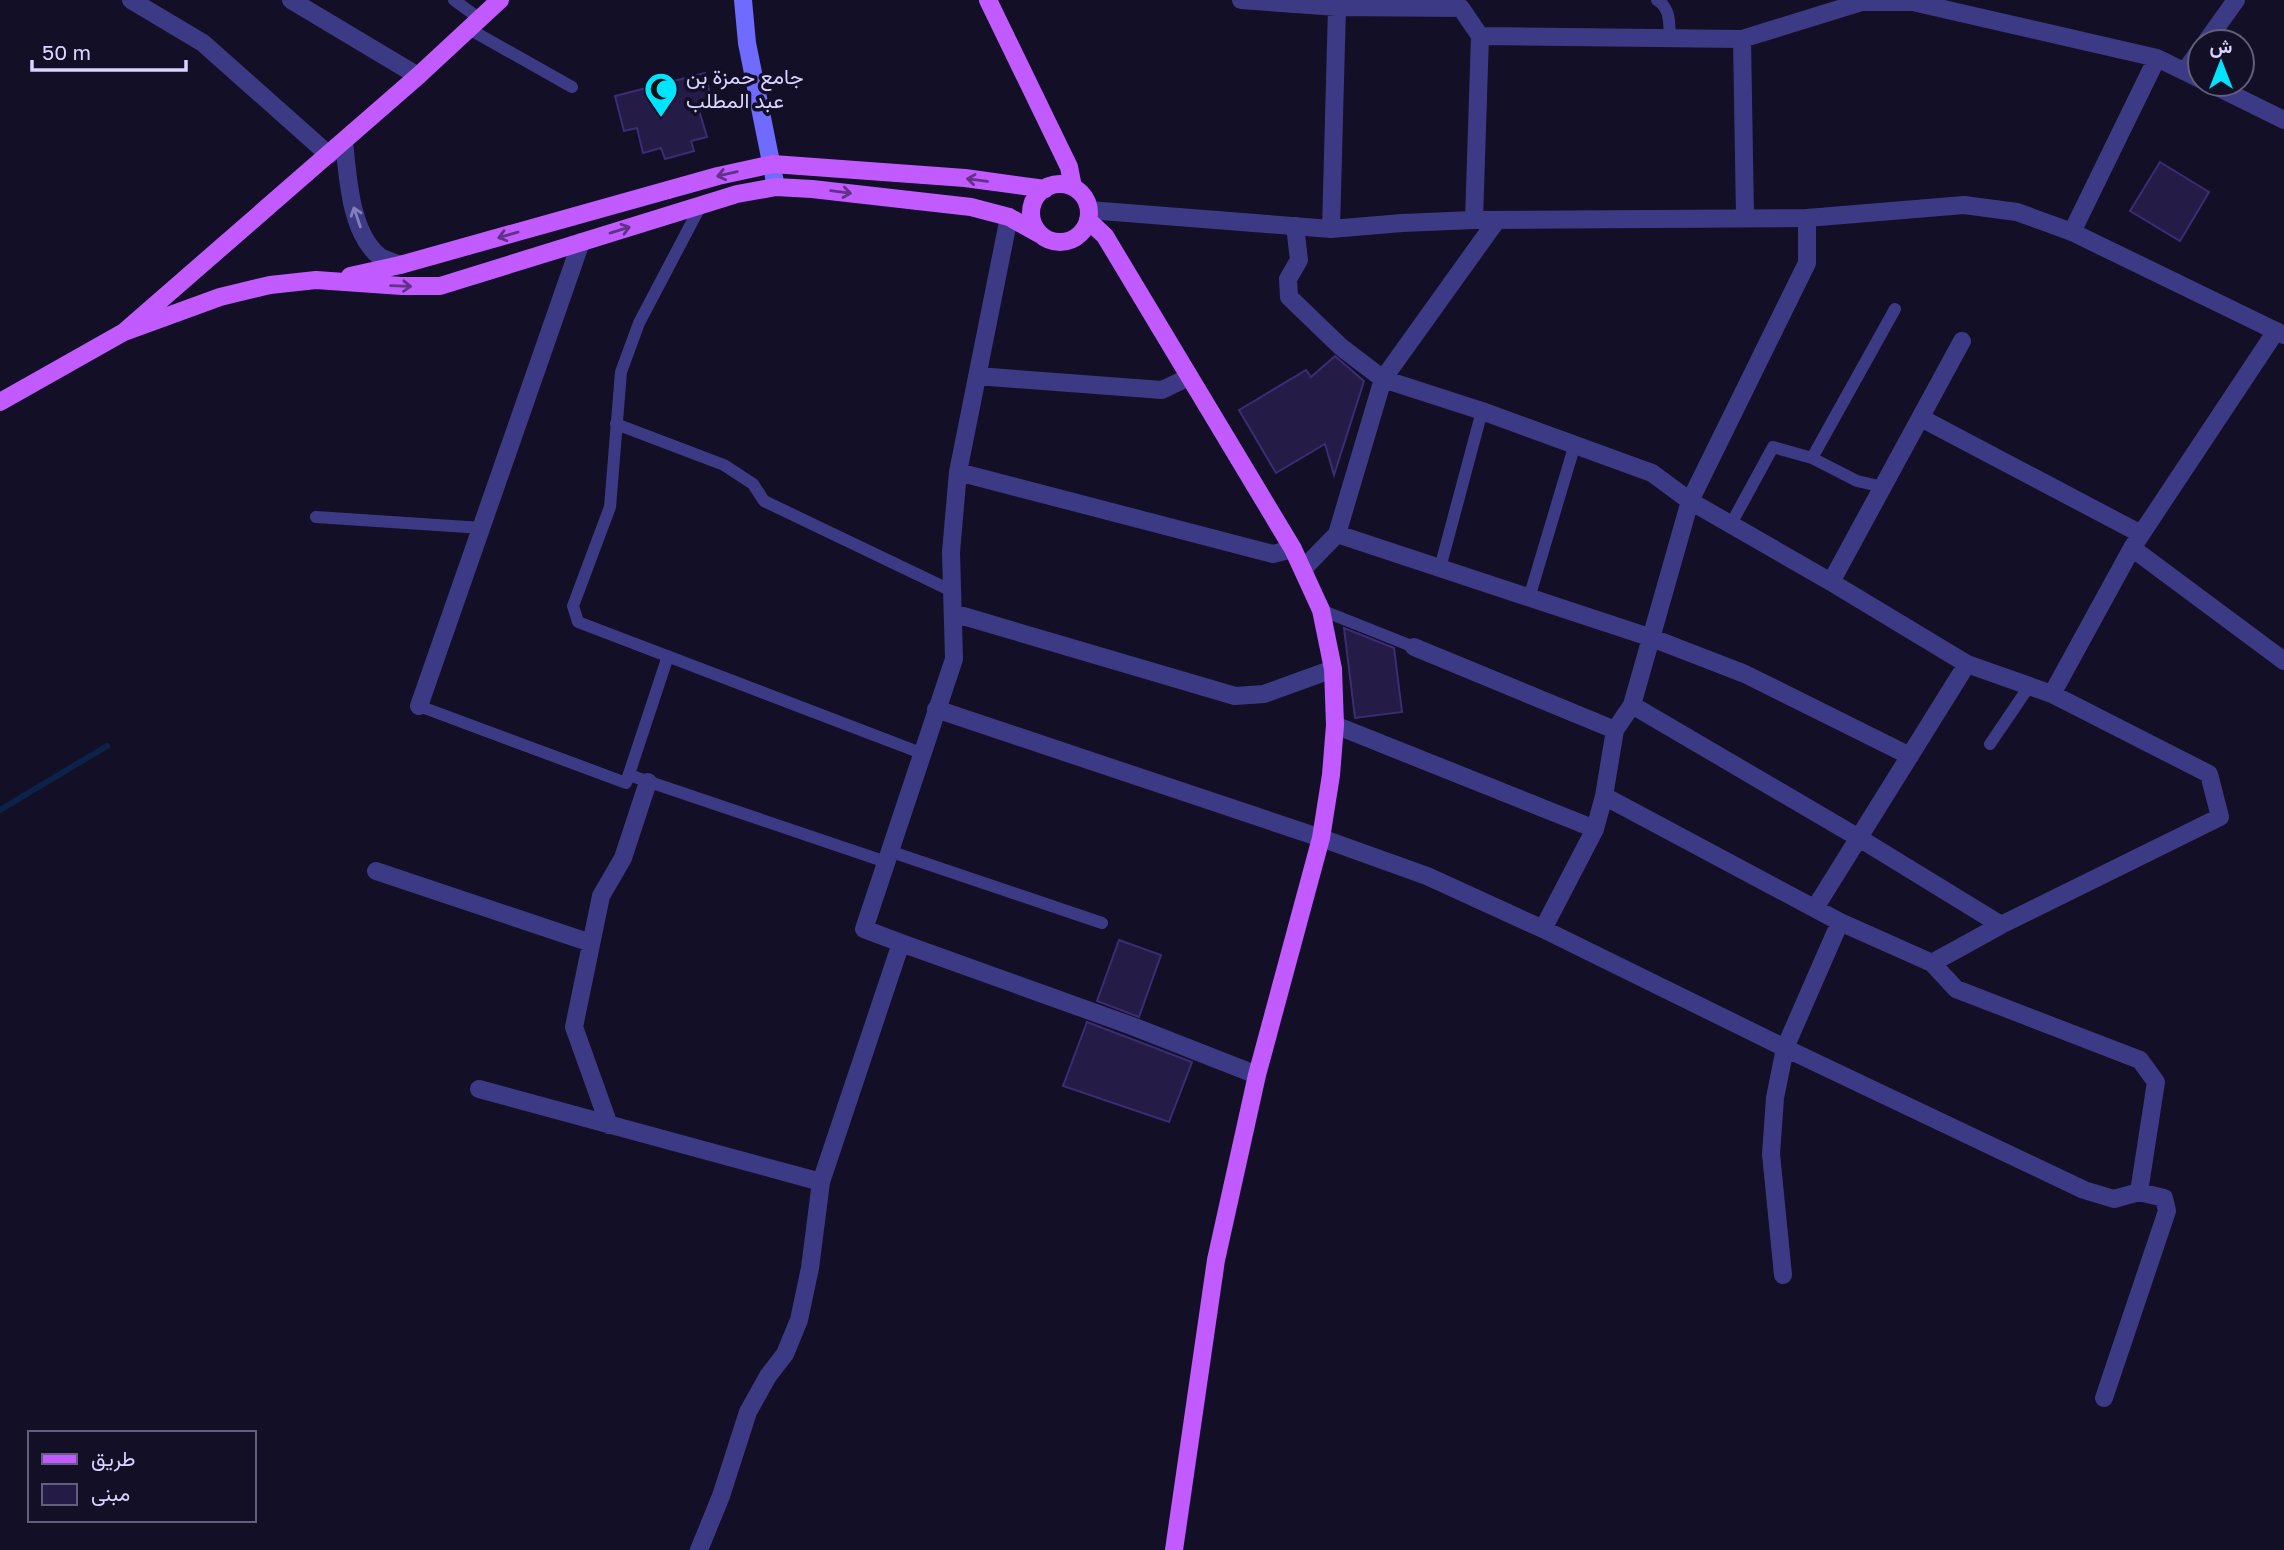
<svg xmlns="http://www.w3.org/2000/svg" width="2284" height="1550" font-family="'Golos Text',Vazirmatn,sans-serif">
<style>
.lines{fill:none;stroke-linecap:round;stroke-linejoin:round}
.stream{stroke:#0c2248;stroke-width:6}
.building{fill:#241b47;stroke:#3b2d73;stroke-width:2}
.service{stroke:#3d3a85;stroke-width:12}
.minor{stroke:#3d3a85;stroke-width:18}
.tertiary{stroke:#3d3a85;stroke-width:18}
.secondary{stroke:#6f6bff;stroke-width:18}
.primary{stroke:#c25bff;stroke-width:18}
.oneway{stroke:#623188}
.oneway2{stroke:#837fbc}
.labels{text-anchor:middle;stroke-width:7;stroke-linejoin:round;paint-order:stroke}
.poi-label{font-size:21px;fill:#d9d4ff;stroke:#130f26;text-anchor:start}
</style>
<rect width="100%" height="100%" fill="#130f26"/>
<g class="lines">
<path class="stream" d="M0 810 107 746"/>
</g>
<path class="building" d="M705 73 713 107 699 110 707 137 691 141 694 151 665 159 661 148 643 153 637 128 624 131 615 96Z
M2160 162 2209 192 2180 241 2130 211Z
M1335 356 1364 381 1334 475 1325 444 1276 473 1239 410 1306 370 1311 377Z
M1344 628 1394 648 1402 712 1355 718Z
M1119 940 1161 955 1139 1017 1097 1001Z
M1087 1022 1192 1062 1169 1122 1063 1086Z"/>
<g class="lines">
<path class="service" d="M454 0 480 19
M1657 0C1671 8 1669 24 1670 38
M469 29 572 87
M701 205 639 323 621 372 610 507 573 606 578 622 921 753
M616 424 724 465 753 484 764 501 952 591
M1812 458 1895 309
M316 517 482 528
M1731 524 1773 447 1812 458 1857 481 1883 487
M1440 568 1482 411
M1529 598 1575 444
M1321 610 1414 647
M419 706 626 783 668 656
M1990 744 2030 685
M629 775 886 862
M889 851 1102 923"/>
<path class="minor" d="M131 0 203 43 329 155
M291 0 418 76
M1241 0 1337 7 1461 8 1480 36 1742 39 1862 2H1913L2157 58 2200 79
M1742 39 1745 217
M2206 42 2236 0
M2185 71 2200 50
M2211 84 2284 120
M344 142C348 177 350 232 379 256 384 260 394 262 400 265
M1474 220 1480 36
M1295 226 1299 260 1288 279 1289 297 1341 347 1383 379 1482 411 1652 473 1690 501 1831 582 1967 664 2052 694 2209 774 2220 817 2001 925 1932 963 1840 922 1604 796
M1331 229 1337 7
M2072 232 2157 58
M977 376 1162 390 1189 377
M1921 418 2141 534
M958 472 1273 554 1293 549
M1337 534 1652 638 1745 674 1910 756
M2132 548 2284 661
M1303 569 1337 534 1383 379 1497 220
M1831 582 1962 341
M953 613 1235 696 1264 694 1333 669
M1414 647 1615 730
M2052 694 2132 548 2276 331
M1632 705 1859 838 2001 925
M419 706 581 242
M936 709 1321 838 1427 876 1543 929 1785 1048 2084 1190 2114 1199 2139 1192 2164 1198 2167 1211 2104 1398
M1335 725 1595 829
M376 871 591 943
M1815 908 1967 664
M1543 929 1595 829 1604 796 1615 730 1632 705 1690 501 1807 263V218
M901 943 864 929 954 659 951 552 958 472 1009 217
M1932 963 1956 989 2140 1060 2156 1082 2139 1192
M479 1089 821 1182
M609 1125 574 1027 601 896 623 858 648 782
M1783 1275 1771 1154 1775 1098 1785 1048 1840 922
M699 1550 721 1496 748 1412 768 1376 785 1354 799 1320 810 1268 821 1182 901 943 1132 1026 1257 1075"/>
<path class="tertiary" d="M1089 210 1331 229 1402 223 1474 220 1807 218 1964 205 2017 212 2072 232 2284 335"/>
<path class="secondary" d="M743 0 747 43 776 187"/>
<path class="primary" d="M988 0 1069 167 1073 187
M1031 213a29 29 0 1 1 58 0a29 29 0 1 1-58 0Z
M1088 220 1105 236 1293 549 1321 610 1333 669 1335 725 1331 775 1321 838 1257 1075 1216 1260 1174 1550
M350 276 400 265 718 176 773 164 965 178 1045 189
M124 332 220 297 270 285 316 280 402 286H440L737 194 776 187 812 189 971 207 1009 217 1041 235
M0 402 124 332 418 76 500 0"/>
</g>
<defs><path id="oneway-shaft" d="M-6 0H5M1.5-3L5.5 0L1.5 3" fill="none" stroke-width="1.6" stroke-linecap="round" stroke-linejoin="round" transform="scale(1.75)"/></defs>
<g class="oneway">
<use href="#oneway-shaft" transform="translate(727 174) rotate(167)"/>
<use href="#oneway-shaft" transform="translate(977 180) rotate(-172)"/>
<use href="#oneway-shaft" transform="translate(841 192) rotate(7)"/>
<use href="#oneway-shaft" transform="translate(620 230) rotate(-17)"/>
<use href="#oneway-shaft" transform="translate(508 235) rotate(164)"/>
<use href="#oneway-shaft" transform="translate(401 286) rotate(2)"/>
</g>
<use class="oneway2" href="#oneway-shaft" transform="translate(357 217) rotate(-109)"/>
<defs>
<symbol id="mosque-pin" viewBox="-11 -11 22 30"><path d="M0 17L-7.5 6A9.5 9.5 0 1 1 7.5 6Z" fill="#00e5ff" stroke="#130f26"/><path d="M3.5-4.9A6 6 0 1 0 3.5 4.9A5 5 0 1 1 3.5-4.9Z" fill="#111"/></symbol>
</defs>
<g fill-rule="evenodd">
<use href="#mosque-pin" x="642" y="70" width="38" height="52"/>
</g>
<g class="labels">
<g class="poi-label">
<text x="686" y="84">جامع حمزة بن<tspan x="686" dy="24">عبد المطلب</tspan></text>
</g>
</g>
<rect x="28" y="1431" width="228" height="91" fill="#130f26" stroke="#625e7d" stroke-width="2"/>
<rect x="42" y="1454" width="35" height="10" fill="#c25bff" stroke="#625e7d" stroke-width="2"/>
<text x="91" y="1466" font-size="21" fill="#d9d4ff">طريق</text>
<rect x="42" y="1484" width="35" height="21" fill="#241b47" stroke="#625e7d" stroke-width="2"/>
<text x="91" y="1501" font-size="21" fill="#d9d4ff">مبنى</text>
<g transform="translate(2221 63)"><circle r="33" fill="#130f26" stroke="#625e7d" stroke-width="2"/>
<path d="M0-5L12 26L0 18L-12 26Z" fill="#00e5ff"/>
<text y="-10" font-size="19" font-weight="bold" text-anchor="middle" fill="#d9d4ff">ش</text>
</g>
<path d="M32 60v10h154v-10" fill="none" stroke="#d9d4ff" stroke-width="3.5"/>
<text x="42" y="60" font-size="21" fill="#d9d4ff" stroke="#130f26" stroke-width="5" paint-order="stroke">50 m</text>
</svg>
